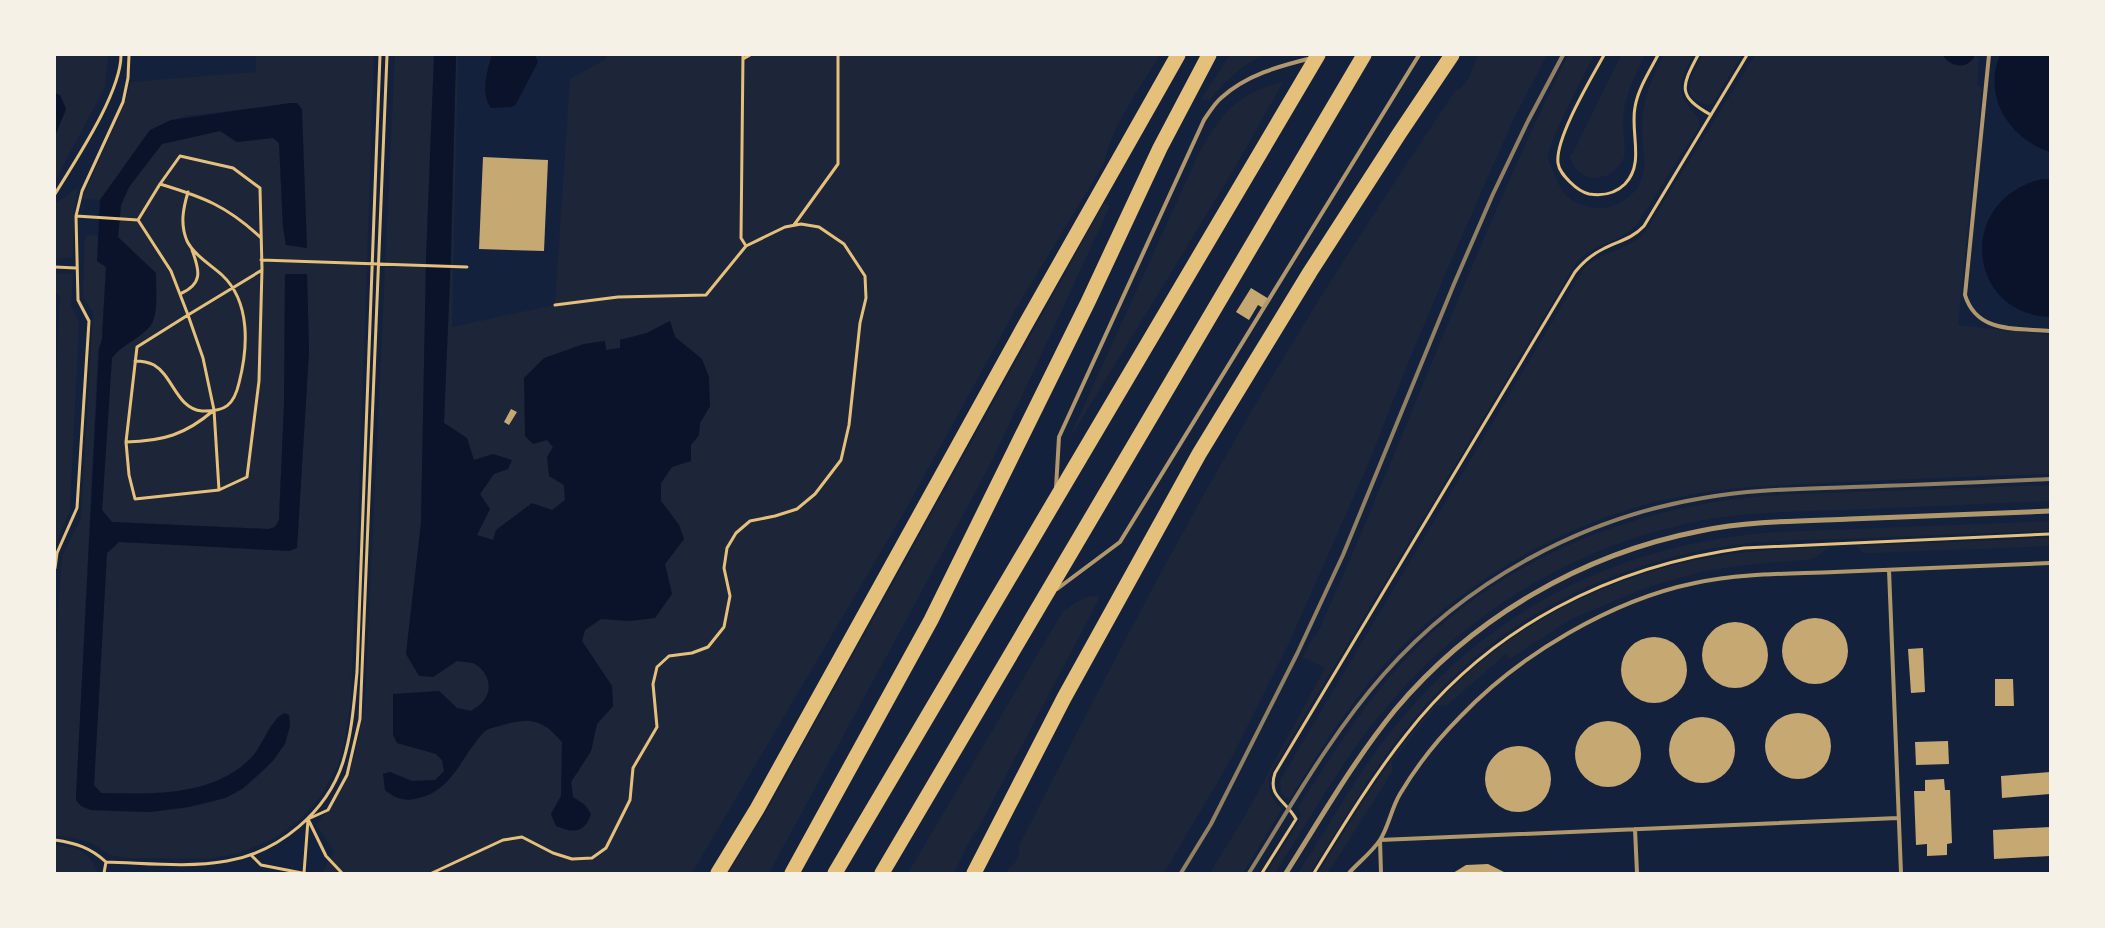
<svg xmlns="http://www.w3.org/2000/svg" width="2105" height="928" font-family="Commissioner,sans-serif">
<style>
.green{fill:#1d2539}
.water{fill:#0b132b}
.building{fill:#c6a872}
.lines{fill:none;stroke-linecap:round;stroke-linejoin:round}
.path{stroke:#e5c07b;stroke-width:3}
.service{stroke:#b1986c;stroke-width:4}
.minor{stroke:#b1986c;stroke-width:5}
.motorway{stroke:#e5c07b;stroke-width:15}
.rail{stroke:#918062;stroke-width:4}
</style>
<rect width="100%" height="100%" fill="#14213d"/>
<path class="green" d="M55 55H108L105 87 55 181V136L66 109 60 95 55 93Z
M256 55H374L358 523 351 698 346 732 338 765 321 796 300 819 277 837 240 853 208 859 127 858 110 855 92 843 73 838 55 836V662L62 556 81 519 93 312 83 297 85 235 99 236 97 261 106 267 102 339 98 349 76 800C78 803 81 806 84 808 91 811 100 810 107 811 146 813 209 811 242 789 265 773 282 752 290 726L278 716C270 731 263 746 251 758 212 797 152 794 101 793L94 785 107 553 119 542 297 547 309 351 307 275H285L284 404 279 520 275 527 269 529 112 522 102 510 112 358 117 351 150 326 118 237 121 205 129 187 162 144 220 131 237 142 273 138 279 143 283 227 286 245 297 103 184 116 150 130 100 200 82 199 125 102 131 82 256 72Z
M395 55H434L426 259 421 523 406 654 433 677 457 661C462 662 469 662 473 663 486 669 493 685 486 697 483 703 477 707 472 711L457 708 439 691 397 743 436 754 442 760 444 772 435 780 412 781 390 772 384 774 385 789 431 795 485 730 522 720 537 722 550 729 562 742 561 796 551 814 556 826C573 833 584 834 591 814L585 805 573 797 571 782 591 751 597 724 613 706 612 686 582 641 585 630 601 618 630 621 672 594 665 564 684 539 679 525 661 501V483L672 467 691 461V445L699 435 700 423 710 406 702 359 675 337 670 321 648 333 620 339 621 348 606 350 604 341 584 344 544 359 548 440C560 455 564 480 565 500L553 510 493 540 477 535 490 509 480 494 494 473 508 469 473 460 467 438 444 423 451 253 456 55H458L452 327 555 305 570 79 606 59 607 55H1160C1139 89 1113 124 1104 163L1017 307 906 509 692 873H322L334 851 316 825C351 786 358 749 365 700Z
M1230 55H1264C1241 66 1226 80 1210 100L1201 99Z
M1479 55H1547L1515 116 1483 188H1481V193L1444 277H1442V282L1406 368 1369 462 1289 643 1230 761 1164 873H1005C1013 864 1021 860 1019 846 1091 704 1164 562 1244 424 1310 311 1382 200 1455 91 1471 85 1471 67 1479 55Z
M1568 55H1594C1585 73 1547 144 1548 159 1549 163 1552 169 1554 173 1562 194 1567 201 1590 207 1605 211 1623 204 1634 192 1651 171 1642 151 1642 127 1642 101 1652 77 1664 55H1693C1678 84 1674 93 1699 118V127L1637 224C1620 243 1593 243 1576 263L1271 772C1265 787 1272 799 1282 809L1243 873H1210L1245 816 1325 668 1303 657 1314 635 1316 636C1403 444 1474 244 1568 55Z
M1621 55H1645C1635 75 1625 95 1623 118 1622 131 1626 144 1624 157 1614 185 1574 185 1570 154L1572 155Z
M1703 55H1742L1712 104 1707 105C1676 97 1694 73 1703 55Z
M1755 55H1943L1946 60H1973L1975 56 1979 58 1977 86 1982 87 1958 325 2050 335V474C1982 476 1914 479 1846 482 1791 485 1737 486 1683 496 1578 515 1469 577 1395 653 1353 697 1321 749 1289 800L1281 793 1280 780 1585 267C1603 251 1629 250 1645 232Z
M1283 82 1233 171 1067 443 1198 155C1221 114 1235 94 1283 82Z
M78 187 74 215 73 257 55 260V204Z
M1104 203 1110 206 990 465 769 873H728L767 810Z
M55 273 73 274 71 306 79 322 70 510 55 547V392L60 297 55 291Z
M2050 485V501C1981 504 1911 507 1842 510 1789 512 1736 512 1685 524 1569 550 1466 614 1389 704 1345 755 1312 816 1275 873H1266L1299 822 1301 814 1298 807C1331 757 1362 706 1403 662 1482 576 1595 522 1709 503 1756 494 1805 494 1853 492 1919 490 1984 487 2050 485Z
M2050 521V531C1990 533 1930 535 1870 538 1828 540 1784 539 1742 544 1627 558 1513 610 1433 697 1384 749 1348 813 1310 873H1298C1330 824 1359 770 1396 725 1493 606 1624 543 1776 532Z
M2050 538V546L1873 553H1863L1857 546Z
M1830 547 1813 559 1737 566 1701 572 1648 587 1571 619 1510 659 1506 654 1446 706 1437 705 1398 753 1392 763V772L1328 873H1318C1353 818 1387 760 1430 711 1502 629 1606 575 1713 557 1752 550 1791 549 1830 547Z
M1089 596 1100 597 978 829C972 833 959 864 954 873H908L1062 613 1075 603Z
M55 845C76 847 91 851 97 873H55Z"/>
<path class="water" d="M434 55H456L451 253 444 423 467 438 474 460 493 454 512 460 508 469 494 474 480 494 490 509 477 535 493 540 496 530 532 503 552 510 565 500 564 485 549 476 547 457 553 447 547 440 533 444 525 436 524 378 544 358 584 344 605 341 606 350 620 348V340L647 333 670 321 675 337 702 359 709 377 710 406 700 423 699 435 691 445V461L672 467 661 483V501L679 525 684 539 665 564 672 594 655 618 630 621 601 619 585 630 582 641 612 686 613 706 597 724 591 751 571 782 573 797 585 805 591 814C584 834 573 833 556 826L551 814 561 796 562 742C542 719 531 717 502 725 496 727 488 728 484 732 462 755 453 790 419 798 405 802 396 799 385 790L383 774 390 772 412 781 435 780 444 771 442 760 436 754 397 743 393 735V694L439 691 457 708 471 711C477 707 483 703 486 697 493 685 486 669 473 663 469 662 462 662 457 661L433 677 419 676 406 654 421 523 426 259Z
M492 55H535L538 62 516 104 512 107 491 108C480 93 487 71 492 55Z
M1943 55H1975C1968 70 1951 68 1943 55Z
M2000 55H2050V152C2010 139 1982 97 2000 55Z
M55 93 60 95 66 109 55 136Z
M290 103H297L302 109 307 248 286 245 283 227 279 143 273 138 237 142 220 131 162 144 129 187 121 205 118 237 156 273C156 285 158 310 153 321 148 335 122 344 112 358L102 510 112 522 269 529 275 527 279 520 284 404 285 274H307L309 351 297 548 289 551 119 542 107 553 94 785 101 793C152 794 213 797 251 758 263 746 270 719 285 713L289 715 290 726 285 744 272 762 242 789 225 798 188 807 151 812 91 810 81 806 76 800V796L99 349 102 339 106 267 97 261 100 200 150 130 171 120Z
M2042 179H2050V317C1966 314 1956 199 2042 179Z"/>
<path class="building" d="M483 157 548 160 544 251 479 249Z
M1251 288 1269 299 1263 308 1258 305 1249 320 1236 312Z
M511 409 517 412 509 425 504 422Z
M1782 651a33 33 0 1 1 66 0a33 33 0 1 1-66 0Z
M1702 655a33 33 0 1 1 66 0a33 33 0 1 1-66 0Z
M1621 670a33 33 0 1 1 66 0a33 33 0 1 1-66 0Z
M1923 648 1925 692 1911 693 1908 649Z
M1995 679H2013L2014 706H1995Z
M1765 746a33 33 0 1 1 66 0a33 33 0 1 1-66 0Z
M1669 750a33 33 0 1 1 66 0a33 33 0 1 1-66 0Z
M1575 754a33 33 0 1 1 66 0a33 33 0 1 1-66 0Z
M1948 741 1949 764 1916 765 1915 742Z
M1485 779a33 33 0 1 1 66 0a33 33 0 1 1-66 0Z
M2050 772V794L2002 798 2001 776Z
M1944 779 1945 790H1950L1952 843 1947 844V855L1927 856V844L1916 845 1914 791H1925V780Z
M2050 827V856L1994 859 1993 830Z
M1488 864 1506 873H1453L1466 865Z"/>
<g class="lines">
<path class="path" d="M743 55 741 238 746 246
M1604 55C1591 79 1555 138 1558 163 1559 171 1565 177 1570 182 1576 188 1581 192 1589 194 1602 196 1615 194 1625 184 1645 163 1630 133 1635 107 1638 89 1649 72 1658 55
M1698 55C1681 87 1677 96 1711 115
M743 59 750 55
M180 156 233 168 260 188 262 269 259 381 247 477 219 490 135 499 129 475 126 442 137 347 188 315 171 271 138 220 160 184Z
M160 184C203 197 227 206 260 237
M55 194C75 161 121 93 121 55
M76 216 138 220
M794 225 838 164V55
M261 260 467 267
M55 267 76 268
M180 294C203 284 200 271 192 250
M135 361C141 361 148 362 154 365 173 376 177 409 202 411 225 412 234 405 239 383 248 348 251 302 222 275 211 265 194 255 187 241 180 224 183 209 188 192
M126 442C163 441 185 435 214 410
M219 490 214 410 203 358 188 315 262 270
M55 568 57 553 77 508 89 321 78 300 76 216 82 191 123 102 128 78 129 55
M308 819 328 810 347 775 360 719 387 55
M308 819 326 856 342 873
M55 840C76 843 91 848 106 862 146 863 188 868 227 861 279 852 327 812 343 762 352 733 354 703 357 672L380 55
M251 855 261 865 302 873
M104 873 106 862
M304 873 308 820
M432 873 503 840 522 837 553 853 572 859 592 858 606 848 630 800 633 768 657 727 653 684 657 667 669 656 692 653 708 647 724 627 730 596 724 568 727 548 736 533 750 521 775 516 797 509 815 494 841 460 849 425 860 323 866 298 865 276 844 244 819 227 801 224 785 227 746 246 706 295 618 297 555 305
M1262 873 1296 819C1286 800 1267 797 1275 773L1575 272C1583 262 1591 255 1603 249 1618 241 1632 239 1644 226L1747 55
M1314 873C1343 826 1372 778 1406 735 1490 627 1610 566 1744 548L2050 534"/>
<path class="service" d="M1989 55 1965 295C1977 334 2017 328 2050 331
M1056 488 1059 437 1204 120C1209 113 1214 104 1221 98 1246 75 1279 66 1312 58
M1889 570 1901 873
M1057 589 1120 542 1419 55
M1635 829 1637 873
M1349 873C1358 863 1372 852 1380 840 1389 826 1391 809 1400 794 1416 767 1438 739 1461 716 1519 655 1612 600 1695 583 1741 573 1789 574 1835 572 1907 569 1978 566 2050 563
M1381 873 1380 840 1898 818"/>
<path class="minor" d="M1286 873C1321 818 1354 760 1395 710 1472 618 1582 554 1700 531 1749 521 1800 521 1850 519 1916 516 1983 514 2050 511"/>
<path class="motorway" d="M718 873 757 809 1024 327 1178 55
M792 873 931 620 1088 302 1160 148 1209 55
M835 873 1318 55
M882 873 1364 55
M974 873 1064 698 1199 454 1310 272 1399 134 1452 55"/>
<path class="rail" d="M1181 873 1211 824 1297 654 1343 555 1454 284 1493 194 1528 121 1563 55
M1249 873C1291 806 1331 734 1384 674 1466 581 1582 518 1703 498 1752 489 1803 489 1852 487 1918 485 1984 482 2050 479"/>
</g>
<rect width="2105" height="928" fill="none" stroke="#f6f1e7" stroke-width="112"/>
</svg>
